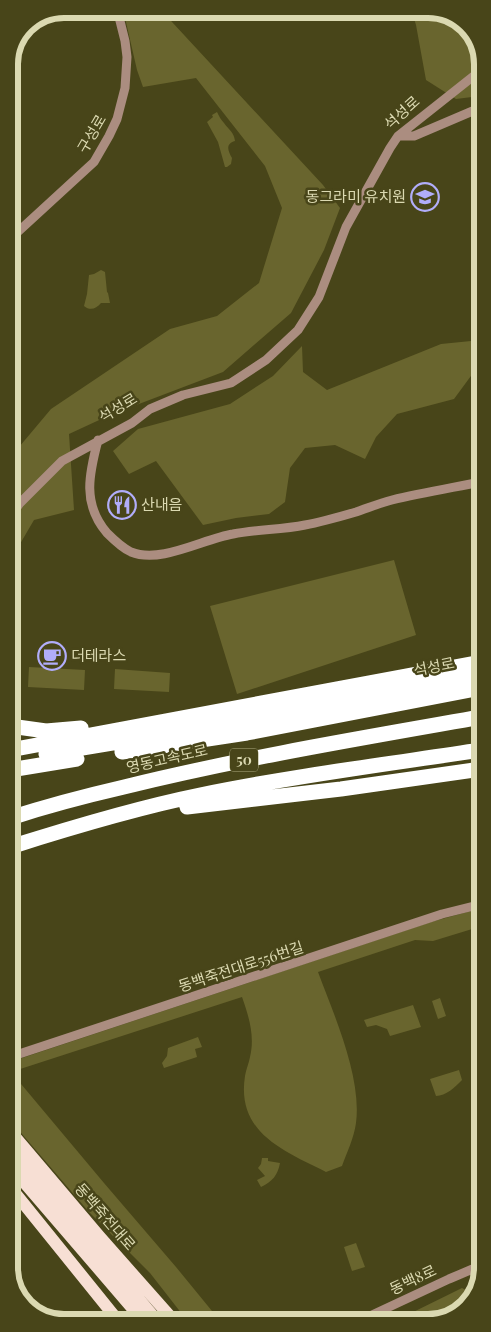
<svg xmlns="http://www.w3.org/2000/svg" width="491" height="1332" font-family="'Playfair Display','Noto Sans KR',serif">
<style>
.green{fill:#69652e}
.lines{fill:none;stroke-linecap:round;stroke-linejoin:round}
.minor{stroke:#ab8d80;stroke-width:9}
.major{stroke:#f7dfd4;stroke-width:12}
.highway{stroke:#fff;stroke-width:15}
.labels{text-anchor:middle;stroke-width:5;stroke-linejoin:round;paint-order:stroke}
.shield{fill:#484519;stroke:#afad83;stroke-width:1}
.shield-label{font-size:14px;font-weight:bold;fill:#dbd9b1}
.street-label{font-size:15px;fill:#dbd9b1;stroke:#484519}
.poi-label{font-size:15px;fill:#dbd9b1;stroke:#484519;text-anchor:start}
.rim{fill:none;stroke:#dbd9b1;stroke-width:6}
</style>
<rect width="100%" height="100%" fill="#484519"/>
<path class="green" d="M123 9H160L323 185 340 208 324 250 291 313 223 372 110 415 69 434 74 510 34 520 10 561 9 459 51 409 170 329 217 316 259 283 282 208 265 166 196 78 143 87 137 70Z
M411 9H432L464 22 480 49V96L456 99 426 80 416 25Z
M217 112C219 116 221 120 224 123 229 130 234 132 235 141 225 144 228 151 232 158L231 164 227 167H225L218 142 207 122 213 117 212 115Z
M101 270 105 272 107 292 108 293 110 303H101C96 309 90 311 84 306L87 294 89 275 94 274Z
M471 341 479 365 454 399 397 414 376 437 365 459 335 445 305 448 290 468 285 502 269 514 236 518 203 525 156 461 129 474 113 451 138 429 230 404 273 376 302 346 303 372 327 390 441 344Z
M394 560 416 635 237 694 210 606Z
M29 667 85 670 84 690 28 687Z
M115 669 170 673 169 692 114 689Z
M482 908V926L433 941 415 940 318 972C334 1015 362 1077 356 1123 354 1138 347 1152 342 1166L326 1172C284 1151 236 1133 245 1076 246 1069 249 1063 250 1057 255 1036 249 1017 242 997L11 1072 104 1183 176 1267 221 1322 189 1323 150 1273 89 1212 10 1120V1062L431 922Z
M440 998 446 1016 438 1019 432 1001Z
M413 1005 421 1027 390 1036 387 1029 376 1025 367 1027 364 1020Z
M198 1037 202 1047 195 1049 197 1057 164 1068 162 1063 167 1056 168 1048Z
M459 1070 462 1080C455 1087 446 1096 436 1096L430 1079Z
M262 1158H268V1161L280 1163C278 1175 272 1182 261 1187L257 1180 265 1176 258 1168 261 1164Z
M356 1243 365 1267 352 1271 344 1247Z
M462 1288 470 1292 473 1296 471 1301 429 1321H395Z"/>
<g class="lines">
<path class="minor" d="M398 136H414L475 110 480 111
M9 240 94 162 109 136 117 119 125 88 127 57 125 41 117 9
M98 440C89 474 82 504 107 533 114 540 122 548 131 552 161 564 203 539 233 534 257 529 281 530 305 525 322 522 339 517 356 512 368 508 380 503 392 500 421 493 451 488 481 482
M10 517 20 503 62 461 132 423 150 409 183 395 231 383 266 360 298 330 319 297 346 227 390 148 398 136 480 71
M10 1057 442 914 482 904
M473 1269 478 1280
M357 1322 449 1279 482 1265"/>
<path class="major" d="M10 1131 99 1236 176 1323
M10 1147 159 1323
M11 1167 145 1323
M11 1188 120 1323"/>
<path class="highway" d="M10 726 46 731 81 728
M10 750 481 662
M122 752 247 733 481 688
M46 754 245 721 481 676
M10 770 77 759
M187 807 341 789 481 769
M10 818C47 806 85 796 124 787 242 758 362 738 481 717
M10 847C73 827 136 808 200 795 293 776 388 764 481 750"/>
</g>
<defs>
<symbol id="school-ring" viewBox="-11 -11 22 22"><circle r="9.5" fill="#484519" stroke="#b1adfa" stroke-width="1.5"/><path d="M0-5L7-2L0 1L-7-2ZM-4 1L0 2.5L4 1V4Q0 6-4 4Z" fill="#b1adfa"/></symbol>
<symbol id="restaurant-ring" viewBox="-11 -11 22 22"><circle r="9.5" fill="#484519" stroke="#b1adfa" stroke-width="1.5"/><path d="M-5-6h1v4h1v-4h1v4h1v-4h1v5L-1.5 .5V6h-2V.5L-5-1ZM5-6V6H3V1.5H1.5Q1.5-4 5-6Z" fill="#b1adfa"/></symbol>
<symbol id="cafe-ring" viewBox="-11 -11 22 22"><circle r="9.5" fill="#484519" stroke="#b1adfa" stroke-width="1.5"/><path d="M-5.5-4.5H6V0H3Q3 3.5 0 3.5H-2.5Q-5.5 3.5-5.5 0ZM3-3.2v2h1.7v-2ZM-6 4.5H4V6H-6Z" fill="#b1adfa"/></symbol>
</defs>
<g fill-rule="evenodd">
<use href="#school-ring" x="409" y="181" width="32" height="32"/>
<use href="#restaurant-ring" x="106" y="489" width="32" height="32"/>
<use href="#cafe-ring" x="36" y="640" width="32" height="32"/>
</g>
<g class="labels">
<rect class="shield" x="230" y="748.5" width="28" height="23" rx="4"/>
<g class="shield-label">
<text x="244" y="765">50</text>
</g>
<g class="street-label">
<text transform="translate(402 113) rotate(-42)" y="5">석성로</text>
<text transform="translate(92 134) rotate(-60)" y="5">구성로</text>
<text transform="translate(118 408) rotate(-31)" y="5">석성로</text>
<text transform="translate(434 667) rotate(-11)" y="5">석성로</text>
<text transform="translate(167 759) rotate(-13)" y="5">영동고속도로</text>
<text transform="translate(241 967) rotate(-18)" y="5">동백죽전대로556번길</text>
<text transform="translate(105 1217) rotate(49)" y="5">동백죽전대로</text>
<text transform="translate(413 1280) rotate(-25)" y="5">동백8로</text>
</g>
<g class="poi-label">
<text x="406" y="202" text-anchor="end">동그라미 유치원</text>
<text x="141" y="510">산내음</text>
<text x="71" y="661">더테라스</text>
</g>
</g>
<path d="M0 0H491V1332H0ZM64 18H428A46 46 0 0 1 474 64V1268A46 46 0 0 1 428 1314H64A46 46 0 0 1 18 1268V64A46 46 0 0 1 64 18Z" fill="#484519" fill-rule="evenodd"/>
<path class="rim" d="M64 18H428A46 46 0 0 1 474 64V1268A46 46 0 0 1 428 1314H64A46 46 0 0 1 18 1268V64A46 46 0 0 1 64 18Z"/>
</svg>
